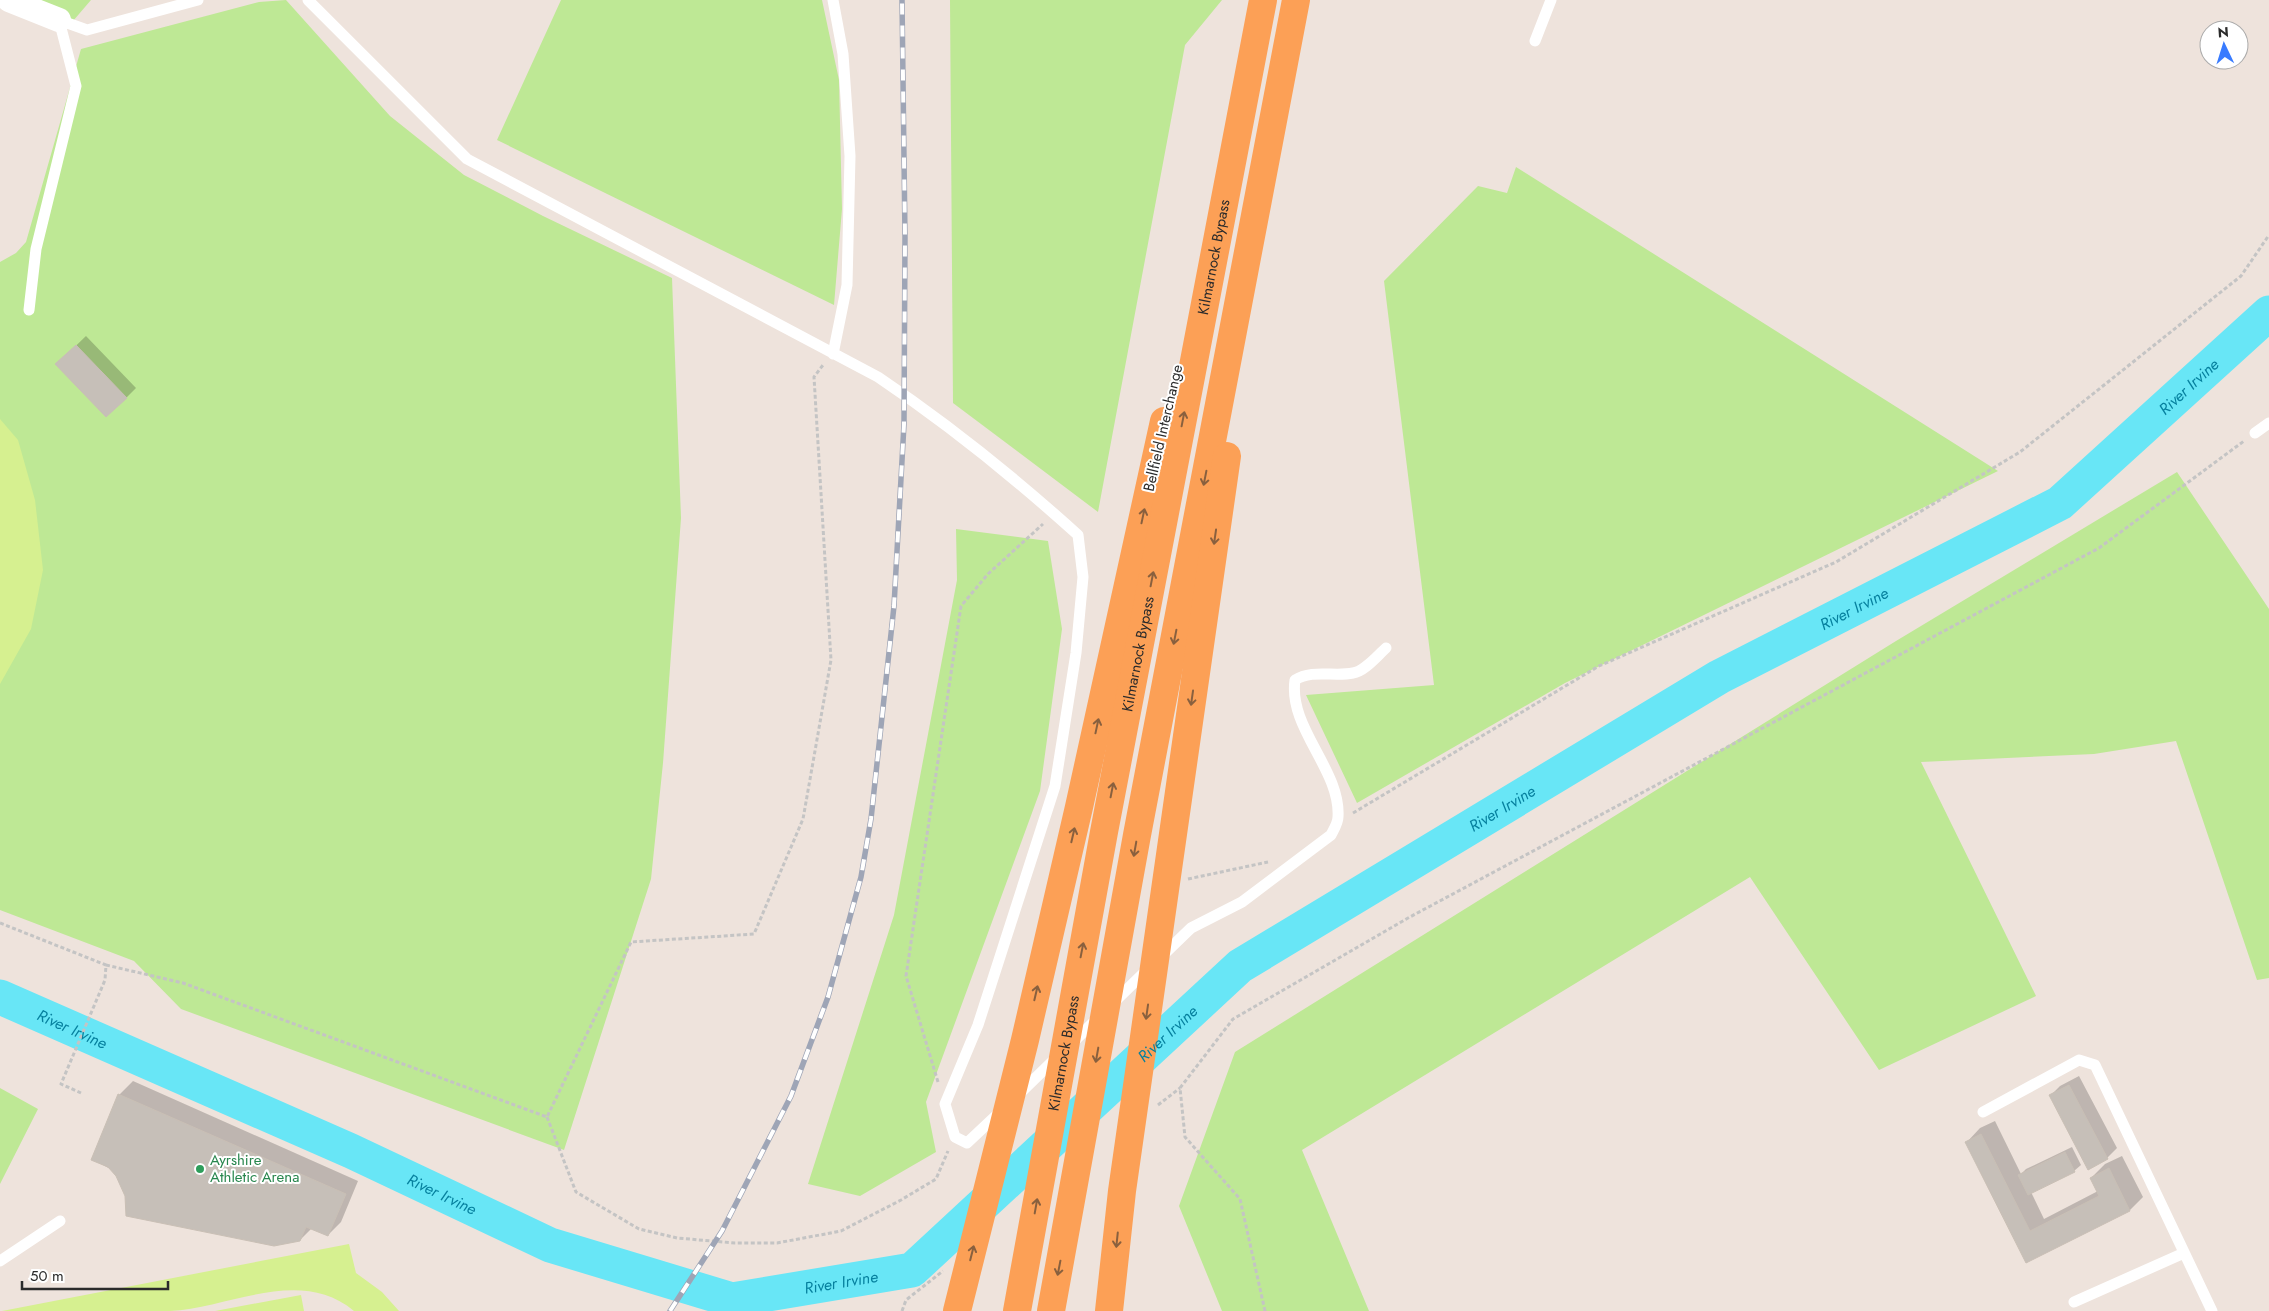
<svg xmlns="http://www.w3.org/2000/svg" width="2269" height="1311" font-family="Jost,sans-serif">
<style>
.green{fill:#bee895}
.pitch{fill:#d6f090}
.shadow{fill:#0003}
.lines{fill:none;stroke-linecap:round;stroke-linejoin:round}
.river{stroke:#68e6f6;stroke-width:35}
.building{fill:#c6bfb8;stroke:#c9bfb5}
.path{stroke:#c4c4c4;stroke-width:3;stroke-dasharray:4 2.5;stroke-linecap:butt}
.service{stroke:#fff;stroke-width:11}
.minor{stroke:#fff;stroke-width:24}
.trunk{stroke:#fca056;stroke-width:28}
.rail-casing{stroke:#9ea5b6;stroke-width:5.5}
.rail{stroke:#fff;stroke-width:4;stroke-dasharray:11;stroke-linecap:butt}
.oneway{stroke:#89603e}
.leisure-dot{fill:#2e9e5b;stroke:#fff;stroke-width:2}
.labels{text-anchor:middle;stroke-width:4;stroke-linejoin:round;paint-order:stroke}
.street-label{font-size:15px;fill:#2b2b2b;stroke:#fff}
.leisure-label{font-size:15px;fill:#27864d;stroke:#fff;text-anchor:start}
.water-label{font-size:16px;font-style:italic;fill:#06809e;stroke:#fff}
</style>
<rect width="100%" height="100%" fill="#eee3dc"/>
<path class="green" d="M24 0H91L73 21Z
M286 0 390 116 464 175 543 216 672 278 681 518 663 763 651 879 564 1150 181 1009 134 961 0 910V262L16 253 26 242 81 49 259 2Z
M561 0H822L839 80 842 209 834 305 497 140Z
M950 0H1222L1185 45 1098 512 953 403Z
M1516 167 1998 471 1565 683 1357 803 1306 695 1434 685 1384 281 1478 186 1507 193Z
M2177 472 2269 609V978L2257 980 2176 741 2094 754 1921 762 2036 996 1879 1070 1750 877 1302 1150 1369 1311H1222L1179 1206 1235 1052 1896 641Z
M956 529 1048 541 1062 629 1040 791 926 1102 936 1152 860 1196 808 1184 894 915 957 580Z
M0 1088 38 1109 0 1184Z"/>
<path class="pitch" d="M0 419 18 440 35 500 43 570 31 629 0 684Z
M349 1244 356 1273 382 1292 399 1311H354C300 1266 229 1308 170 1311 114 1311 58 1311 2 1311Z
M301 1295 304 1311H215Z"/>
<path class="shadow" d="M86 336 136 388 126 398 57 364Z
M2079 1076 2117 1148 2107 1158 2050 1096 2060 1086Z
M133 1081 358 1181 341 1222 328 1235 312 1228 300 1240 123 1189 114 1171 92 1159 119 1095Z
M1995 1121 2021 1174 2026 1169 2072 1147 2081 1165 2074 1171 2031 1192 2044 1219 2098 1191 2091 1178 2105 1164 2122 1156 2143 1197 2130 1210 2027 1261 1967 1142 1980 1128Z"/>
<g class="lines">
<path class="river" id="s1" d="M0 997 351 1151 550 1245 732 1300 912 1270 1240 966 1719 677 2060 503 2269 313"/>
</g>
<path class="building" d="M76 345 127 398 106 417 55 364Z
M2069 1085 2108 1159 2088 1170 2049 1095Z
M118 1094 346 1194 328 1236 306 1227 300 1241 274 1246 126 1216 125 1196 116 1176 108 1167 91 1160Z
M1981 1134 2030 1231 2099 1196 2090 1178 2109 1168 2130 1211 2026 1263 1965 1142Z
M2065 1152 2075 1172 2028 1195 2018 1175Z"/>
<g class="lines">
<path class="path" d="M1353 813 1599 666 1836 562 2020 452 2241 276 2269 235
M1188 879 1268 862
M0 923 106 965 105 980 61 1084 81 1093
M106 965 183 983 547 1117 631 942 754 934 803 819 831 660 814 377 823 365
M938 1082 906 976 961 606 988 574 1043 524
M1158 1105 1180 1088
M547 1117 576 1192 639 1229 677 1238 735 1243H777L841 1231 901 1200 936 1179 948 1151
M902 1311 906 1300 943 1271
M1265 1311 1240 1199 1185 1137 1180 1088 1233 1019 1408 918 2099 548 2244 441"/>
<path class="service" d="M308 0 467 159 878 377C948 424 1015 478 1078 535L1083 577 1076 653 1055 786 978 1025 945 1104 955 1137 967 1143 1001 1111
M59 20 87 30 198 0
M1535 41 1551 0
M29 310 36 249 76 86 59 20
M833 354 847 285 850 156 843 54 833 0
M2255 433 2269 423
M1161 957 1191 928 1242 902 1331 835C1334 829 1338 823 1338 817 1341 770 1288 728 1295 680 1312 669 1334 677 1353 673 1365 671 1377 656 1386 648
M1112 1004 1149 968
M1071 1044 1099 1017
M1017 1096 1057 1057
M1983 1112 2079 1060 2095 1065 2212 1311
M0 1261 60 1221
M2074 1302 2184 1253"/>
<path class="minor" d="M9 0 59 20"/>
<g class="trunk">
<path d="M957 1311 1025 1040 1079 807 1164 421"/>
<path id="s2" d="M1017 1311 1104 832 1263 0"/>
<path d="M1051 1311 1137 835 1296 0"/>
<path d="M1109 1311 1122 1191 1227 456"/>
</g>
<defs>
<path id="rail" d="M670 1311 722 1231 791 1096 828 997 861 877 871 819 894 606 904 424 905 237 902 0"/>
</defs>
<use href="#rail" class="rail-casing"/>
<use href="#rail" class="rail"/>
</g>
<defs><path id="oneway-shaft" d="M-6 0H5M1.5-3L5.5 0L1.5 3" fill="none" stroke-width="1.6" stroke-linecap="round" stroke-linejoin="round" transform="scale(1.25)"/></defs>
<g class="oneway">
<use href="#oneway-shaft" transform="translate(1183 419) rotate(-79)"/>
<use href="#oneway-shaft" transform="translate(1205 478) rotate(101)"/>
<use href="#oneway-shaft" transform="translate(1143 516) rotate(-78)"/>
<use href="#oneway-shaft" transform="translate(1215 537) rotate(98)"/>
<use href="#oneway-shaft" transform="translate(1152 579) rotate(-79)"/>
<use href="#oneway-shaft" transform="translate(1175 637) rotate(101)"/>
<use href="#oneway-shaft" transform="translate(1192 698) rotate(98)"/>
<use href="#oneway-shaft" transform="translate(1097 726) rotate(-78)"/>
<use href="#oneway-shaft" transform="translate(1112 790) rotate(-79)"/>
<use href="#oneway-shaft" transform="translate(1073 835) rotate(-77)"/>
<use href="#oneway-shaft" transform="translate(1135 849) rotate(100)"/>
<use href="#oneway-shaft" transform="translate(1082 950) rotate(-79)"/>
<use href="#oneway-shaft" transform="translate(1036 993) rotate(-77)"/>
<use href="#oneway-shaft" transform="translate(1147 1012) rotate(98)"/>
<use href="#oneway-shaft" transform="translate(1097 1055) rotate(100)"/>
<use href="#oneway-shaft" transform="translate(1036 1206) rotate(-80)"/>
<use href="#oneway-shaft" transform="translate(1117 1240) rotate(96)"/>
<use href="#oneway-shaft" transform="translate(972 1253) rotate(-76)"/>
<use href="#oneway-shaft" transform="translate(1059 1268) rotate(101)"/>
</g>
<circle class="leisure-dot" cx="200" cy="1169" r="5"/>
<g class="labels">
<g class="street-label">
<text dy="5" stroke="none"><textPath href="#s2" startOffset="1072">Kilmarnock Bypass</textPath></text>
<text transform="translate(1163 428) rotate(-77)" y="5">Bellfield Interchange</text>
<text dy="5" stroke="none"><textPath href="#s2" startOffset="668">Kilmarnock Bypass</textPath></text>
<text dy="5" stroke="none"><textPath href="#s2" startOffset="262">Kilmarnock Bypass</textPath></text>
</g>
<g class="leisure-label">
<text x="210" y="1165">Ayrshire<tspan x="210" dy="17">Athletic Arena</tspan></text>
</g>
<g class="water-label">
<text dy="6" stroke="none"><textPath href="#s1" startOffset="2539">River Irvine</textPath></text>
<text dy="6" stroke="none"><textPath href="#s1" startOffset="2134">River Irvine</textPath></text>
<text dy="6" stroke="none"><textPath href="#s1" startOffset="1729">River Irvine</textPath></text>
<text dy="6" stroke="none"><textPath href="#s1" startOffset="79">River Irvine</textPath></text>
<text dy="6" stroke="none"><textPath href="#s1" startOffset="1324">River Irvine</textPath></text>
<text dy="6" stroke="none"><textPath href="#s1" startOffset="484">River Irvine</textPath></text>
<text dy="6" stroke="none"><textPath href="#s1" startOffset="904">River Irvine</textPath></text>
</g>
</g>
<g transform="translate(2224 45) rotate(356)"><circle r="24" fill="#ffffff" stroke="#aaaaaa"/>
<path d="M0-4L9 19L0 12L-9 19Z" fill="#387bff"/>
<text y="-8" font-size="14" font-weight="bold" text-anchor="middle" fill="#2b2b2b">N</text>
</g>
<path d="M22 1281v8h146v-8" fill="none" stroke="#2b2b2b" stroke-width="2.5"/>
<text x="30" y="1281" font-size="15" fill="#2b2b2b" stroke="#ffffff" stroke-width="4" paint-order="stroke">50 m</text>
</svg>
